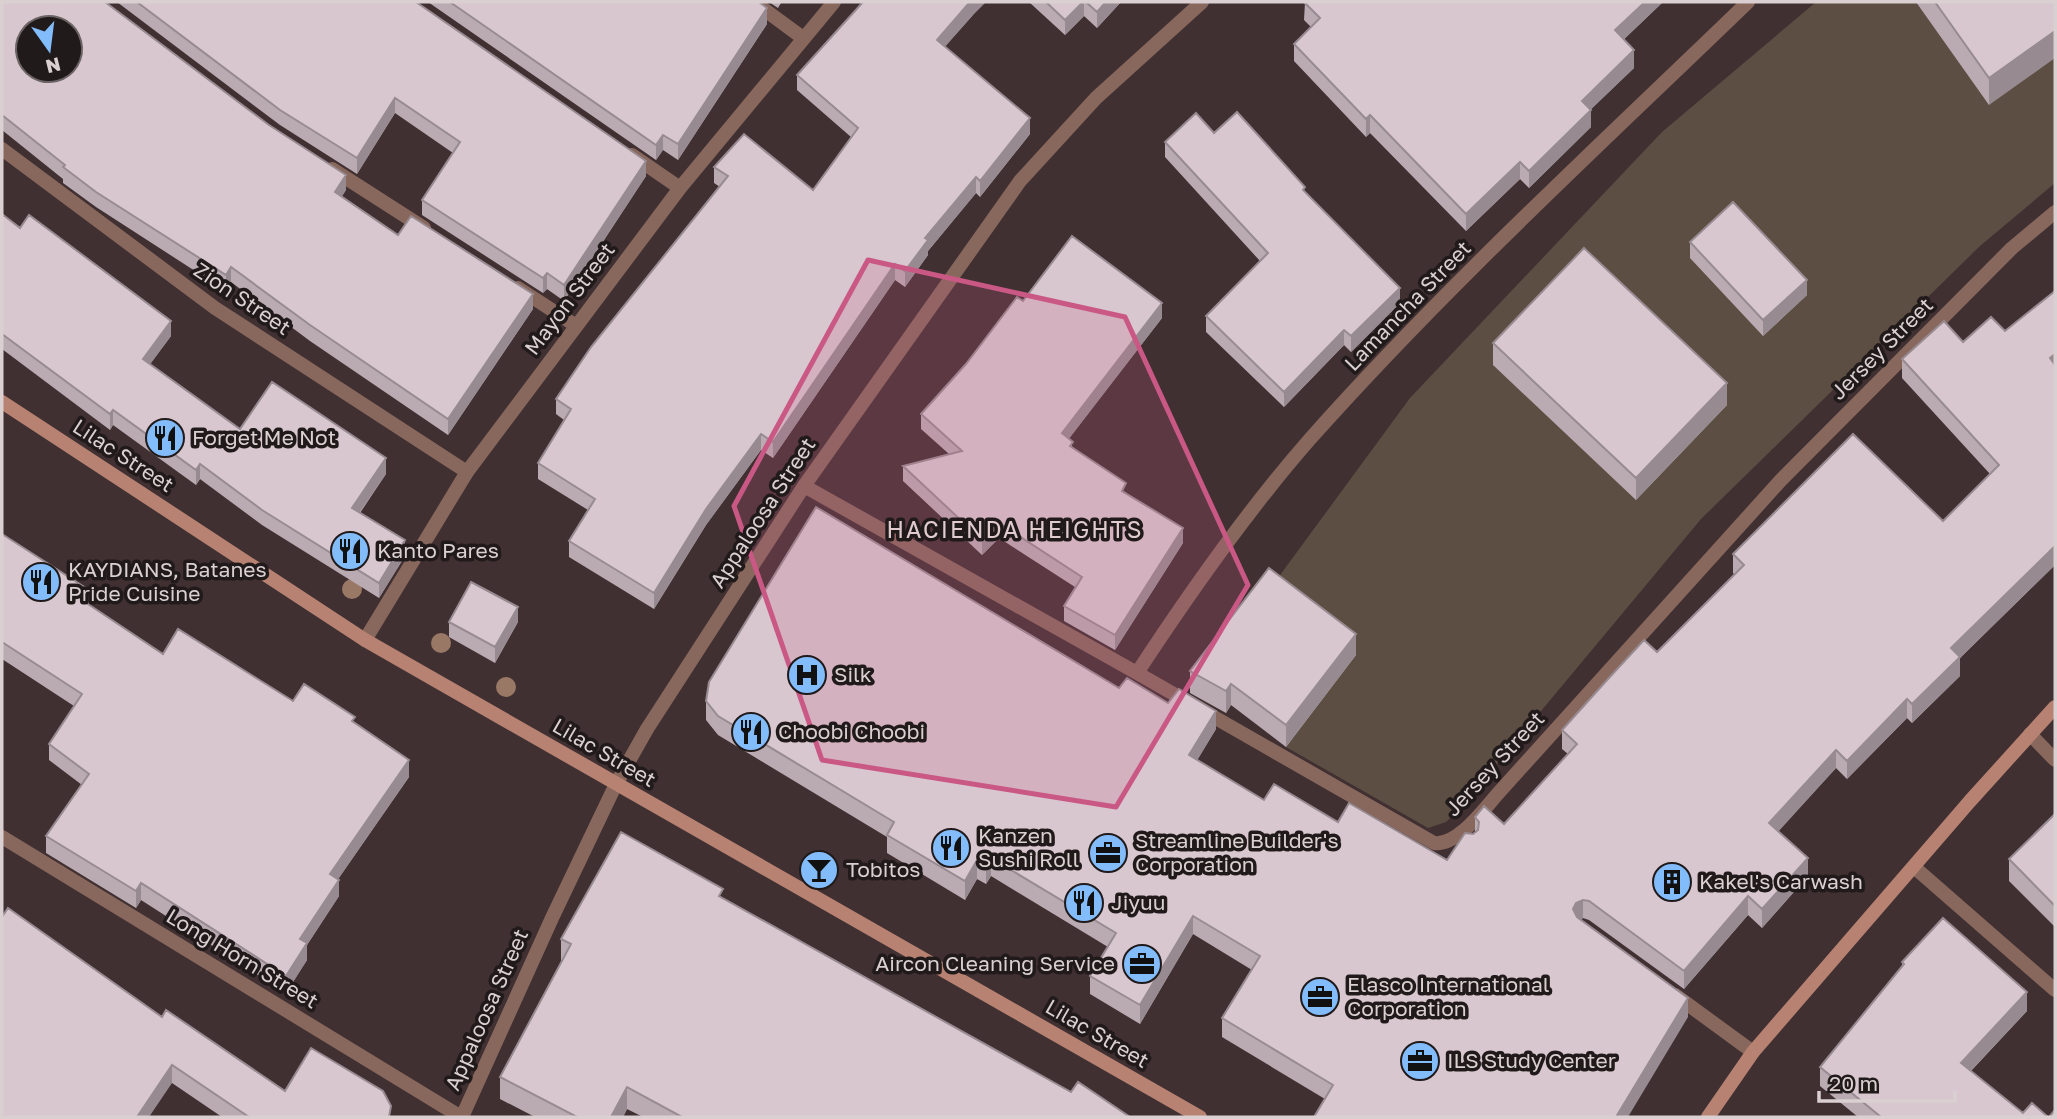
<svg xmlns="http://www.w3.org/2000/svg" width="2057" height="1119" font-family="'Golos Text',sans-serif">
<style>
.green{fill:#5c4e43}
.lines{fill:none;stroke-linecap:round;stroke-linejoin:round}
.lane{stroke:#88675d;stroke-width:14}
.street{stroke:#88675d;stroke-width:14}
.secondary{stroke:#b78272;stroke-width:14}
.tree{fill:#997965}
.wall{fill:#baabb2}
.shaded-wall{fill:#978b91}
.building{fill:#d8c7cf;stroke:#978b91;stroke-width:2;fill-rule:evenodd}
.marked{fill:#ca5884;fill-opacity:0.2;stroke:#ca5884;stroke-width:5;stroke-linejoin:round}
.labels{text-anchor:middle;stroke-width:7;stroke-linejoin:round;paint-order:stroke}
.street-label{font-size:21px;fill:#dad0d1;stroke:#211a1b}
.poi-label{font-size:21px;fill:#dad0d1;stroke:#211a1b;text-anchor:start}
.neighbourhood-label{font-size:23px;letter-spacing:2px;fill:#e0ccce;stroke:#211a1b}
</style>
<rect width="100%" height="100%" fill="#403032"/>
<path class="green" d="M1816 2H2055V183L1980 246 1701 519 1462 806 1446 822 1428 828 1286 747 1269 590 1410 398 1662 132Z"/>
<g class="lines">
<path class="lane" d="M2030 734 2055 760
M1914 867 2055 990
M1675 995 1753 1052"/>
<path class="street" d="M754 2 803 38
M2 149 215 308 467 472
M632 155 680 188
M332 169 424 228
M518 288 575 325
M804 486 1137 673 1434 843C1459 846 1486 806 1502 789L1781 480 2012 248 2055 212
M365 640 467 472 680 188 834 2
M1137 673C1190 592 1246 512 1310 439 1447 285 1600 145 1748 2
M2 837 461 1117
M462 1117 552 918 616 784 647 729 804 486 1020 181 1096 98 1202 2"/>
<path class="secondary" d="M2 402 365 640 1200 1117
M1708 1117 1753 1052 1970 801 2055 707"/>
</g>
<g class="tree">
<circle cx="352" cy="589" r="10"/>
<circle cx="441" cy="643" r="10"/>
<circle cx="506" cy="687" r="10"/>
</g>
<path class="wall" d="M2 2 346 190 342 196 398 235 533 309 448 435 310 341 231 282 226 291 96 207 63 183V179L2 130Z
M117 2H416L646 176 564 301 547 289 543 293 422 215V200L453 153 395 113 357 174 280 125Z
M428 2H759L767 24 678 160 663 150 656 160Z
M769 2H785L781 3 778 8Z
M1029 2H1121L1097 28 1084 16 1065 35Z
M1305 2H1663L1623 40 1634 68 1590 110 1591 127 1529 188 1520 179 1466 231 1370 133 1366 137 1294 61V44L1311 27 1304 20Z
M1916 2H2055L1989 105Z
M973 15 945 46 1030 134 980 197 976 193 928 251V255L905 287 895 280 773 458 761 450 706 525 654 609 569 557V541L588 510 538 479V463L564 420 556 414V399L720 187 714 183V167L813 190 851 137 797 90V75Z
M1214 133 1305 192 1400 303 1351 352 1344 345 1284 407 1206 332V316L1260 261 1165 157V142Z
M2 214 171 336 150 364 240 429 386 474 360 513 405 556 379 598 262 525 200 479 196 485 113 425 110 430 2 349Z
M1690 242 1807 295 1763 336 1690 258Z
M2055 291V565L1960 658V676L1912 723 1907 718 1847 779 1836 768 1778 831 1808 876 1762 928 1748 915 1684 989 1589 920 1583 918 1581 920 1688 1017 1325 1099 1222 1037V1018L1252 970 1193 934 1140 1024 1090 994V976L1108 947 991 876 986 884 977 879 965 900 887 853V837L718 735 706 720V701L1119 688 1168 703 1216 729 1197 760 1264 800 1338 822 1447 860 1475 833V817L1504 824 1568 754 1562 749V730L1657 652 1735 575 1733 573V554L1943 521 1990 474 1902 378V359L2005 331Z
M1023 301 1162 318 1069 438 1073 449 1126 493 1183 543 1115 650 1064 621V606L1075 587 999 538 982 555 903 481V466L949 454 921 429V414Z
M1493 343 1727 405 1636 500 1493 365Z
M2 534 89 605 163 654 355 723 409 777 338 879 339 896 307 945V960L286 993 141 900 136 908 46 853V836L82 785 49 760V744L74 706 2 659Z
M449 622H518L495 663 449 637Z
M1356 655 1286 747 1231 705 1226 713 1190 693V671Z
M2055 814V927L2009 881V859Z
M723 898 1071 1092 1130 1117H643L627 1109 623 1117H535L500 1099V1077L563 961 561 960V939Z
M1902 962 2027 1011 1971 1071 2023 1113 2048 1117H1858L1820 1086V1067L1902 967Z
M162 1017 285 1091 391 1117H222L172 1083Z"/>
<path class="shaded-wall" d="M970 2H986L973 15 937 56V40Z
M1083 2H1084V16L1065 35V20Z
M1106 2H1121L1097 28V12Z
M1645 2H1663L1615 48V30Z
M767 8V24L678 160V144Z
M2055 31V58L1989 105V78Z
M1634 50V68L1582 118V101Z
M395 98V113L357 174V158Z
M1591 110V127L1529 188V171Z
M1370 115V133L1366 137V119Z
M1030 118V134L980 197V181Z
M663 135V150L656 160V145Z
M646 161V176L564 301V285Z
M1520 162V179L1466 231V214Z
M346 175V190L335 207V192Z
M976 177V193L928 251V255L905 287V271L925 238Z
M895 264V280L773 458V442Z
M231 267V282L226 291V275Z
M547 273V289L543 293V278Z
M1807 280V295L1763 336V320Z
M1400 288V303L1351 352V336Z
M533 294V309L448 435V419Z
M1162 303V318L1062 448V433Z
M171 321V336L143 374V359Z
M1344 330V345L1284 407V392Z
M2055 354V373L2050 358Z
M1727 383V405L1636 500V478Z
M113 410V425L110 430V414Z
M761 434V450L706 525 654 609V593L706 509Z
M386 458V474L352 523V508Z
M200 464V479L196 485V470Z
M999 523V538L982 555V540Z
M1183 528V543L1115 650V635Z
M405 540V556L379 598V583Z
M2055 546V565L1960 658V676L1912 723V704L1951 648Z
M89 590V606L82 600Z
M518 607V622L495 663V647Z
M1356 634V655L1286 747V725Z
M1231 684V705L1226 713V691Z
M1907 699V718L1847 779V761Z
M1216 711V729L1189 774V755Z
M1836 750V768L1769 842V823Z
M409 760V777L330 891V874Z
M991 858V876L986 884V865Z
M1808 858V876L1762 928V909Z
M977 860V879L965 900V881Z
M339 880V896L307 945V960L286 993V976L300 939Z
M141 883V900L136 908V891Z
M1748 896V915L1684 989V971Z
M1583 900V918L1576 922 1573 909 1576 903Z
M1193 916V934L1140 1024V1005Z
M2027 992V1011L1961 1081V1063Z
M1688 998V1017L1628 1117H1616Z
M172 1065V1083L149 1117H137Z
M627 1087V1109L623 1117H611Z"/>
<path class="building" d="M2 2H105L269 125 346 175 335 192 398 235 411 216 533 294 448 419 310 325 231 267 226 275 96 192 63 167 65 165 2 115ZM28 28H70V70H28Z
M137 2H416L646 161 564 285 547 273 543 278 422 200 460 142 395 98 357 158 280 110Z
M450 2H759L767 8 678 144 663 135 656 145Z
M863 2H970L937 40 1030 118 980 181 976 177 925 238 928 240 905 271 895 264 773 442 761 434 706 509 654 593 569 541 595 499 538 463 571 409 556 399 591 347 728 176 714 167 744 134 813 190 858 128 797 75Z
M1046 2H1083L1065 20Z
M1086 2H1106L1097 12Z
M1304 2H1645L1615 30 1634 50 1582 101 1591 110 1529 171 1520 162 1466 214 1370 115 1366 119 1294 44 1320 18Z
M1935 2H2055V31L1989 78Z
M1237 112 1305 187 1303 190 1400 288 1351 336 1344 330 1284 392 1206 316 1268 253 1165 142 1196 113 1214 133Z
M1733 202 1807 280 1763 320 1690 242Z
M2 214 20 228 29 215 171 321 143 359 240 429 272 382 386 458 352 508 405 540 379 583 262 510 200 464 196 470 113 410 110 414 2 334Z
M1072 236 1162 303 1062 433 1073 442 1070 446 1126 483 1122 491 1183 528 1115 635 1064 606 1082 577 999 523 982 540 903 466 962 451 921 414 966 364 1017 297 1023 301Z
M1584 248 1727 383 1636 478 1493 343Z
M2055 291V354L2050 358 2055 365V546L1951 648 1960 657 1912 704 1907 699 1847 761 1836 750 1769 823 1808 858 1762 909 1748 896 1684 971 1589 901 1583 900 1576 903 1573 909 1577 917 1688 998 1616 1117H1314L1333 1085 1222 1018 1260 956 1193 916 1140 1005 1090 976 1116 933 991 858 986 865 977 860 965 881 887 835 894 822 718 716 706 701 709 682 816 507 1119 688 1127 678 1168 703 1179 689 1216 711 1189 755 1264 800 1274 784 1338 822 1349 803 1447 860 1465 833 1473 834 1478 830 1479 822 1475 817 1484 806 1504 824 1577 744 1562 730 1608 679 1644 640 1657 652 1744 565 1733 554 1853 434 1943 521 1999 465 1902 359 1944 321 1963 342 1991 317 2005 331Z
M2 534 89 590 82 600 163 654 178 629 293 701 304 684 355 717 352 721 409 760 330 874 339 880 300 939 307 943 286 976 141 883 136 891 46 836 89 774 49 744 82 694 2 642Z
M1269 568 1356 634 1286 725 1231 684 1226 691 1190 671Z
M471 582 518 607 495 647 449 622Z
M2055 814V906L2009 859Z
M621 832 723 889 719 896 1071 1092 1078 1082 1130 1117H682L627 1087 611 1117H577L500 1077 571 944 561 939Z
M8 908 162 1017 166 1010 285 1091 311 1048 383 1091 391 1106 389 1117H249L172 1065 137 1117H2V917Z
M1943 918 2027 992 1961 1063 2023 1113 2032 1103 2048 1117H1881L1820 1067 1904 964 1902 962Z
M2055 1110V1117H2049Z"/>
<path class="marked" d="M868 260 1125 317 1248 585 1116 807 822 760 734 506Z"/>
<defs>
<symbol id="restaurant-disc" viewBox="-11 -11 22 22"><circle r="9.5" fill="#83bcfb" stroke="#211a1b"/><path d="M-5-6h1v4h1v-4h1v4h1v-4h1v5L-1.5 .5V6h-2V.5L-5-1ZM5-6V6H3V1.5H1.5Q1.5-4 5-6Z" fill="#111"/></symbol>
<symbol id="hospital-disc" viewBox="-11 -11 22 22"><circle r="9.5" fill="#83bcfb" stroke="#211a1b"/><path d="M-5-5h3v3.5h4V-5h3V5h-3V1.5h-4V5h-3Z" fill="#111"/></symbol>
<symbol id="office-disc" viewBox="-11 -11 22 22"><circle r="9.5" fill="#83bcfb" stroke="#211a1b"/><path d="M-6-3h4V-5.5h4V-3h4V5H-6ZM-1-4.5V-3h2v-1.5ZM-6 0V1H6V0Z" fill="#111"/></symbol>
<symbol id="bar-disc" viewBox="-11 -11 22 22"><circle r="9.5" fill="#83bcfb" stroke="#211a1b"/><path d="M-6-5H6L.8 .8V4.5H3.5V6h-7V4.5H-.8V.8Z" fill="#111"/></symbol>
<symbol id="building-disc" viewBox="-11 -11 22 22"><circle r="9.5" fill="#83bcfb" stroke="#211a1b"/><path d="M-4-6H4V6H1V3H-1V6H-4ZM-2.5-4.3h1.7v1.8h-1.7ZM.8-4.3h1.7v1.8H.8ZM-2.5-1h1.7V.8h-1.7ZM.8-1h1.7V.8H.8Z" fill="#111"/></symbol>
</defs>
<g fill-rule="evenodd">
<use href="#restaurant-disc" x="143" y="416" width="44" height="44"/>
<use href="#restaurant-disc" x="328" y="529" width="44" height="44"/>
<use href="#restaurant-disc" x="19" y="560" width="44" height="44"/>
<use href="#hospital-disc" x="785" y="653" width="44" height="44"/>
<use href="#restaurant-disc" x="729" y="710" width="44" height="44"/>
<use href="#restaurant-disc" x="929" y="826" width="44" height="44"/>
<use href="#office-disc" x="1086" y="831" width="44" height="44"/>
<use href="#bar-disc" x="797" y="848" width="44" height="44"/>
<use href="#building-disc" x="1650" y="860" width="44" height="44"/>
<use href="#restaurant-disc" x="1062" y="881" width="44" height="44"/>
<use href="#office-disc" x="1120" y="942" width="44" height="44"/>
<use href="#office-disc" x="1298" y="975" width="44" height="44"/>
<use href="#office-disc" x="1398" y="1039" width="44" height="44"/>
</g>
<g class="labels">
<g class="street-label">
<text transform="translate(242 299) rotate(34)" y="7">Zion Street</text>
<text transform="translate(570 299) rotate(-53)" y="7">Mayon Street</text>
<text transform="translate(1408 306) rotate(-46)" y="7">Lamancha Street</text>
<text transform="translate(1882 349) rotate(-45)" y="7">Jersey Street</text>
<text transform="translate(123 456) rotate(33)" y="7">Lilac Street</text>
<text transform="translate(763 513) rotate(-57)" y="7">Appaloosa Street</text>
<text transform="translate(604 753) rotate(30)" y="7">Lilac Street</text>
<text transform="translate(1495 764) rotate(-47)" y="7">Jersey Street</text>
<text transform="translate(242 959) rotate(31)" y="7">Long Horn Street</text>
<text transform="translate(487 1010) rotate(-66)" y="7">Appaloosa Street</text>
<text transform="translate(1097 1034) rotate(30)" y="7">Lilac Street</text>
</g>
<g class="poi-label">
<text x="192" y="445">Forget Me Not</text>
<text x="377" y="558">Kanto Pares</text>
<text x="68" y="577">KAYDIANS, Batanes<tspan x="68" dy="24">Pride Cuisine</tspan></text>
<text x="834" y="682">Silk</text>
<text x="778" y="739">Choobi Choobi</text>
<text x="978" y="843">Kanzen<tspan x="978" dy="24">Sushi Roll</tspan></text>
<text x="1135" y="848">Streamline Builder's<tspan x="1135" dy="24">Corporation</tspan></text>
<text x="846" y="877">Tobitos</text>
<text x="1699" y="889">Kakel's Carwash</text>
<text x="1111" y="910">Jiyuu</text>
<text x="1115" y="971" text-anchor="end">Aircon Cleaning Service</text>
<text x="1347" y="992">Elasco International<tspan x="1347" dy="24">Corporation</tspan></text>
<text x="1447" y="1068">ILS Study Center</text>
</g>
<g class="neighbourhood-label">
<text x="1015" y="538">HACIENDA HEIGHTS</text>
</g>
</g>
<rect width="2057" height="1119" fill="none" stroke="#dad0d1" stroke-width="7"/>
<g transform="translate(49 49) rotate(166)"><circle r="33" fill="#211a1b" stroke="#6b6364" stroke-width="2"/>
<path d="M0-5L12 26L0 18L-12 26Z" fill="#83bcfb"/>
<text y="-10" font-size="19" font-weight="bold" text-anchor="middle" fill="#dad0d1">N</text>
</g>
<path d="M1819 1091v10h136v-10" fill="none" stroke="#dad0d1" stroke-width="3.5"/>
<text x="1829" y="1091" font-size="21" fill="#dad0d1" stroke="#211a1b" stroke-width="5" paint-order="stroke">20 m</text>
</svg>
